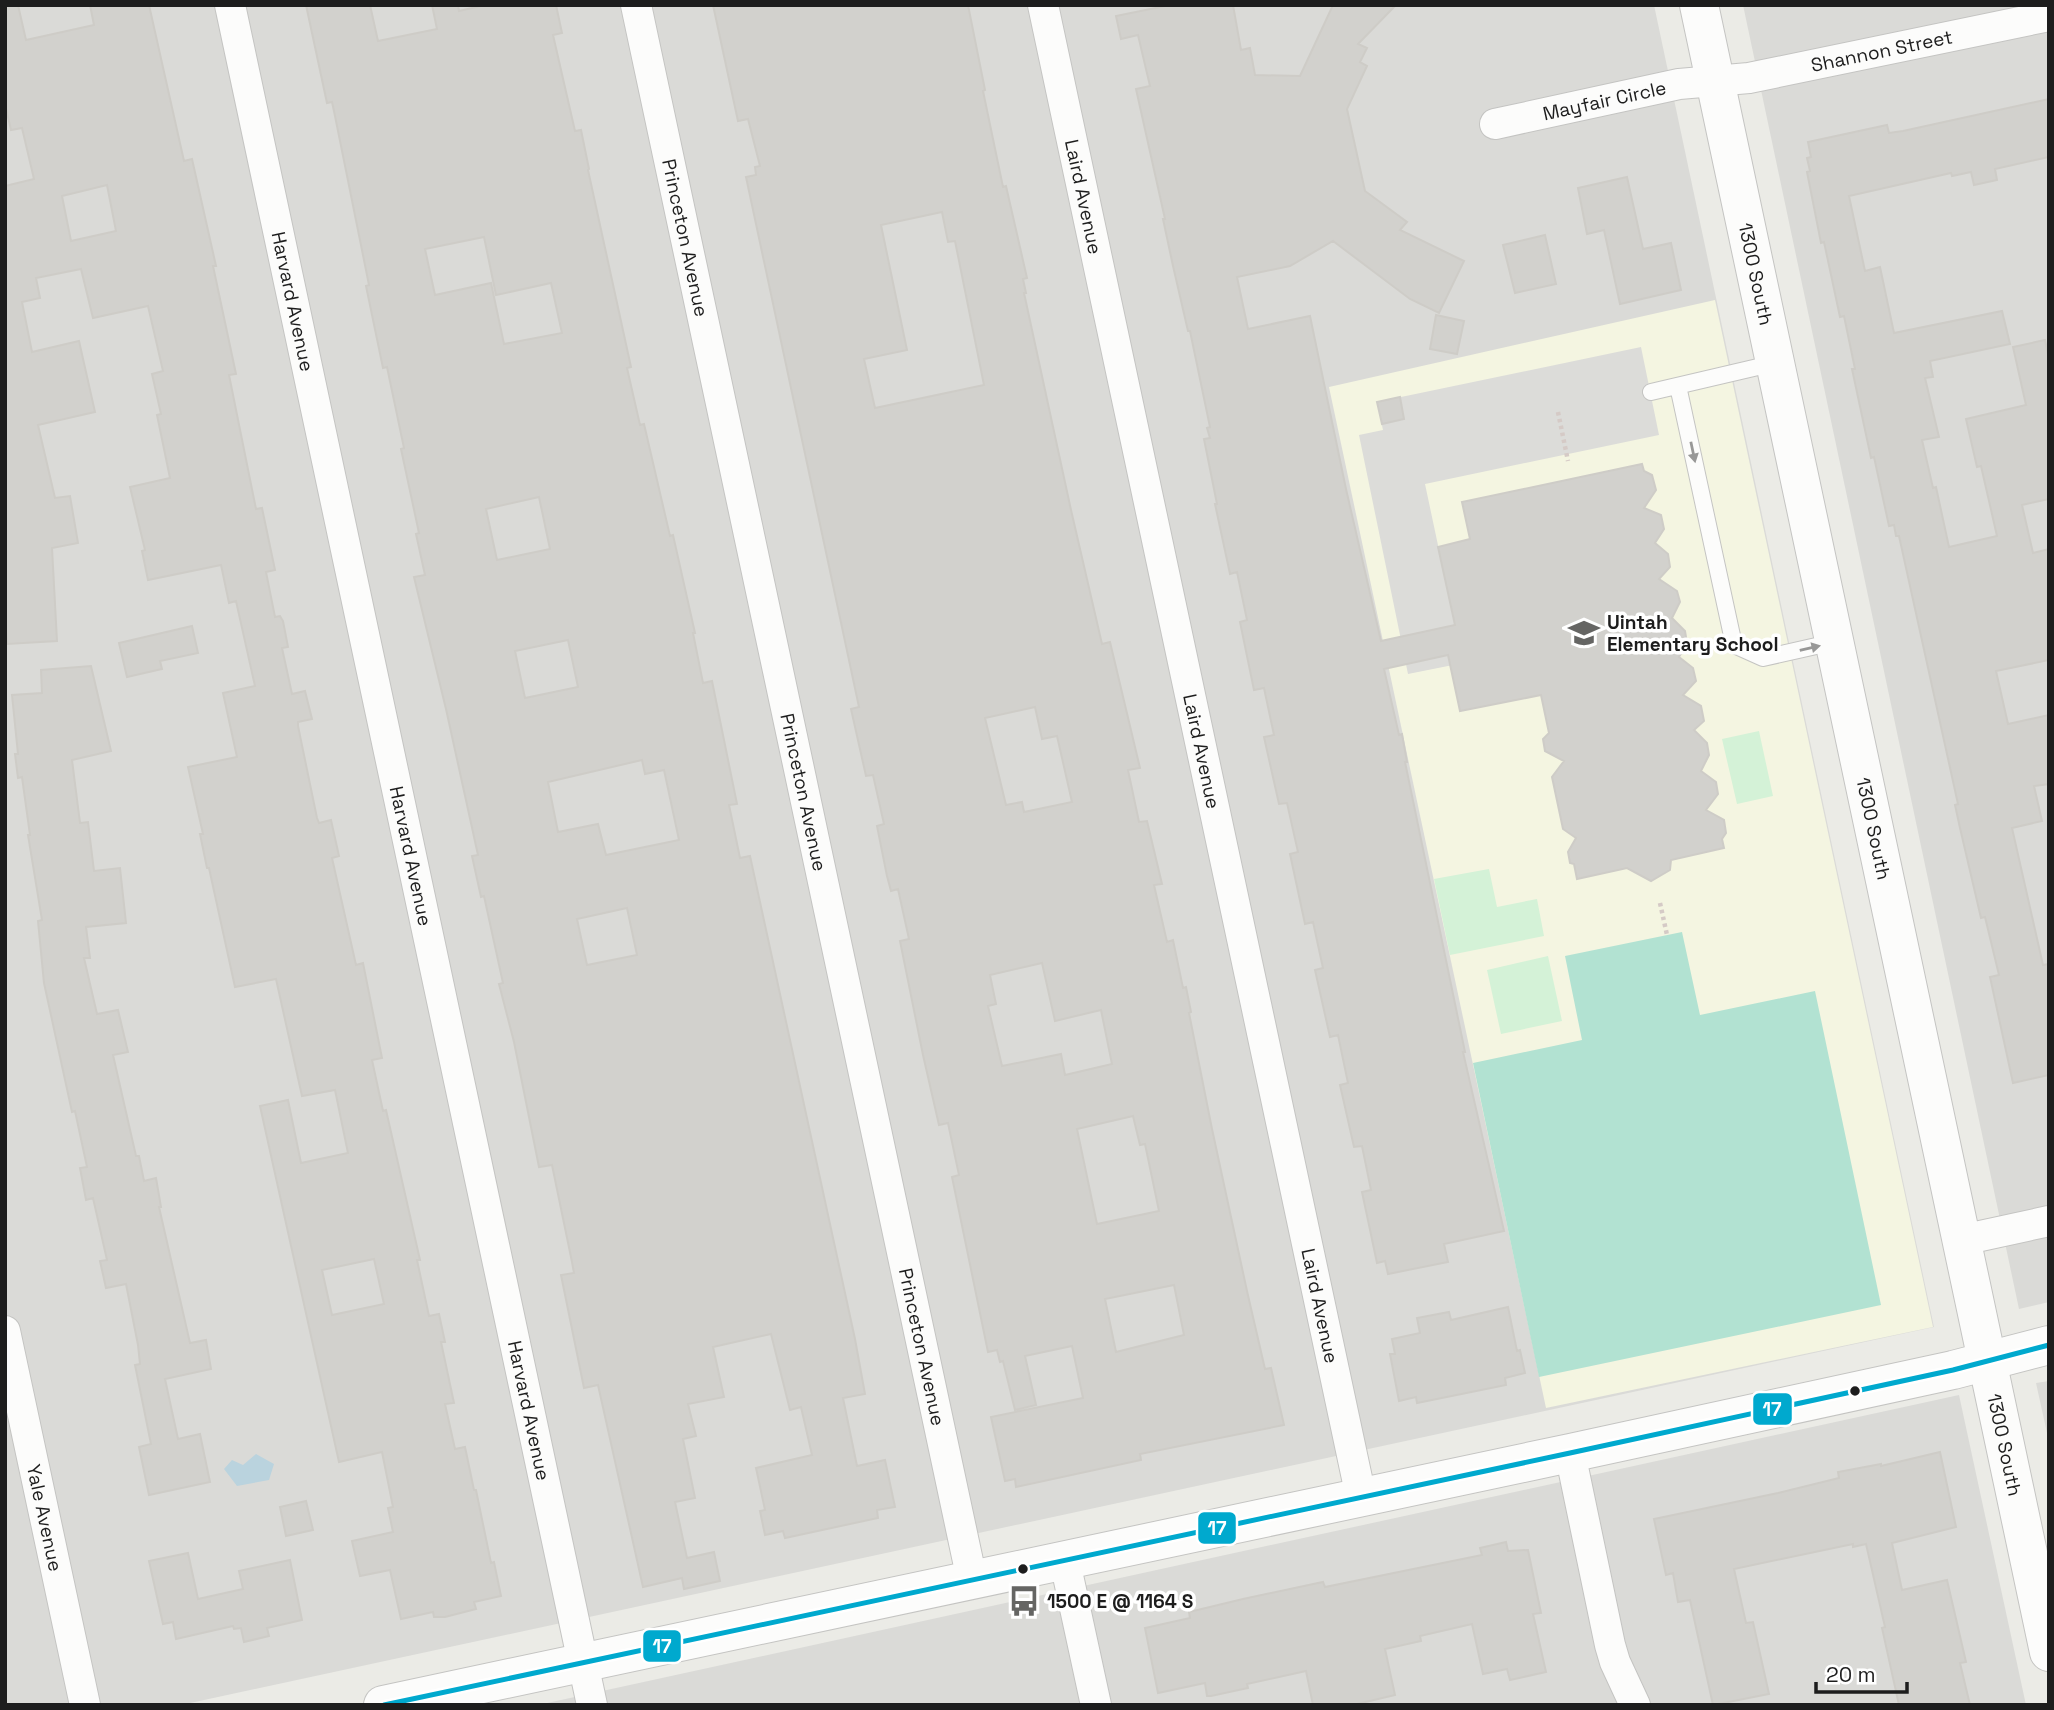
<svg xmlns="http://www.w3.org/2000/svg" width="2054" height="1710" font-family="'Space Grotesk',sans-serif">
<style>
.residential{fill:#dadad7}
.education{fill:#f4f5e1}
.park{fill:#d4f2d7}
.pitch{fill:#b2e2d2}
.parking{fill:#dcdcd9}
.water{fill:#bad3de}
.building{fill:#d2d1cd;stroke:#ceccc7;stroke-width:2;fill-rule:evenodd}
.lines{fill:none;stroke-linecap:round;stroke-linejoin:round}
.service-casing{stroke:#c4c4c2;stroke-width:18}
.minor-casing{stroke:#c4c4c2;stroke-width:32}
.tertiary-casing{stroke:#c4c4c2;stroke-width:40}
.path{stroke:#d5cac6;stroke-width:4.5;stroke-dasharray:3.5 3.5;stroke-linecap:butt}
.service{stroke:#fcfcfb;stroke-width:16}
.minor{stroke:#fcfcfb;stroke-width:30}
.tertiary{stroke:#fcfcfb;stroke-width:38}
.bus-1-casing{stroke:#fff;stroke-width:10}
.bus-1{stroke:#00a9ce;stroke-width:5}
.oneway{fill:#989897}
.bus-dot{fill:#1d1d1d;stroke:#fff;stroke-width:2.5}
.labels{text-anchor:middle;stroke-width:7;stroke-linejoin:round;paint-order:stroke}
.street-label{font-size:19px;fill:#1d1d1d;stroke:#fff}
.poi-label{font-size:19px;font-weight:bold;fill:#1d1d1d;stroke:#fff;text-anchor:start}
.line-badge{stroke:#fff;stroke-width:2.5}
.badge-label{font-size:19px;text-anchor:middle;font-weight:bold;fill:#fff}
</style>
<rect width="100%" height="100%" fill="#ebebe6"/>
<path class="residential" d="M5 5H1654L1934 1327 181 1705H5Z
M1743 5H2049V1302L2019 1309Z
M2049 1381V1442L2036 1383Z
M1959 1395 2026 1705H538Z"/>
<path class="education" d="M1715 300 1933 1327 1546 1408 1329 387Z"/>
<path class="park" d="M1759 731 1773 796 1737 804 1722 739Z
M1489 869 1497 907 1537 899 1544 936 1450 955 1434 879Z
M1548 956 1562 1021 1501 1034 1487 970Z"/>
<path class="pitch" d="M1682 932 1700 1015 1815 991 1881 1305 1539 1377 1473 1063 1582 1040 1565 956Z"/>
<path class="parking" d="M1641 347 1659 435 1425 484 1463 663 1408 674 1359 435 1383 430 1377 402Z"/>
<path class="water" d="M256 1454 274 1464 269 1480 237 1486 224 1469 232 1460 243 1465Z"/>
<path class="building" d="M5 5H18L26 40 94 25 90 5H149L184 161 192 159 216 266H213L236 374 229 375 256 509 262 508 275 570 266 572 275 617 280 616 283 621 288 647 282 648 292 694 305 691 312 719 298 722V726L317 818 319 823 331 820 339 856 332 858 356 965 363 963 382 1058 372 1060 383 1111 386 1110 420 1260H417L429 1316 439 1314 445 1342H441L454 1403 445 1404 455 1449 465 1447 474 1490H476L491 1563 494 1562 501 1596 474 1602 476 1609 445 1617H434L433 1612 401 1619 390 1570 360 1576 352 1541 393 1532 388 1508 393 1507 382 1452 339 1462 260 1106 288 1100 301 1163 348 1153 335 1090 302 1096 276 979 235 987 209 868H207L200 834H203L188 767 237 757 223 693 255 686 236 601 229 603 221 565 148 580 142 551 145 550 130 487 170 478 157 415 161 414 152 374 163 371 148 306 93 318 81 269 36 278 40 298 22 302 32 352 79 341 95 412 38 425 55 498 70 496 78 543 52 548 57 641 7 644 5 615V186L34 179 22 128 11 130 5 104ZM107 185 116 231 71 241 62 196ZM374 1259 384 1304 332 1315 322 1270Z
M306 5H370L378 41 437 29 432 5H458L459 11 485 5H556L562 33 553 35 575 131 581 130 589 169 588 170 631 367 627 368 640 425 644 424 670 536 673 535 695 633H693L703 683 712 681 737 804 729 805 740 858 750 856 855 1339 865 1394 843 1398 857 1466 885 1460 895 1507 877 1510 878 1518 785 1538 783 1531 765 1535 760 1511 765 1510 756 1468 812 1455 801 1407 790 1410 771 1334 713 1347 724 1397 688 1404 696 1436 683 1439 695 1498 675 1502 687 1558 714 1552 720 1581 684 1589 682 1578 643 1587 598 1385 584 1388 561 1275 574 1273 572 1262 552 1165 539 1167 514 1042 499 984 503 983 484 896 481 897 472 856 478 855 446 709 414 577 425 575 416 534 419 533 401 449 404 448 387 367 383 368 366 286 369 285 335 116 332 102 327 103ZM484 237 496 295 551 283 562 333 504 344 491 283 435 295 425 249ZM539 497 550 549 497 560 486 509ZM568 640 578 687 525 698 515 651ZM642 760 645 774 664 770 679 840 606 855 598 824 558 832 548 782ZM627 908 637 955 587 965 577 919Z
M713 5H968L985 90 983 91 1003 187 1006 186 1027 278 1023 279 1026 293H1024L1071 510 1102 644 1110 642 1140 768 1128 770 1139 822 1147 821 1162 884 1154 885 1167 942 1173 940 1183 988 1186 987 1191 1012 1189 1013 1212 1129 1247 1291 1265 1369 1271 1368 1284 1425 1140 1454 1141 1460 1016 1487 1015 1479 1005 1481 991 1417 1083 1398 1072 1346 1025 1356 1036 1405 1015 1410 1003 1361 1000 1362 997 1350 988 1352 952 1177 959 1175 948 1123 939 1125 923 1055 900 941 909 939 898 889 891 891 887 876 877 826 884 824 873 775 866 776 851 709 859 707 746 177 756 175 755 167 760 166 748 119 738 121ZM942 212 948 242 955 241 984 385 875 408 864 359 907 350 881 225ZM1035 707 1042 739 1057 736 1072 802 1024 812 1022 802 1006 805 985 718ZM1042 963 1055 1021 1101 1010 1112 1064 1065 1075 1061 1054 1002 1066 988 1006 996 1004 990 975ZM1133 1116 1140 1145 1145 1144 1159 1211 1097 1224 1077 1129ZM1174 1285 1184 1335 1116 1352 1105 1299Z
M1170 5H1233L1241 50 1250 48 1255 75 1300 76 1333 5H1396L1358 44 1367 48 1360 62 1367 66 1347 109 1365 191 1407 222 1400 230 1464 261 1439 313 1410 299 1333 241 1290 266 1237 277 1248 329 1310 316 1346 489 1381 641 1455 625 1438 547 1470 539 1462 502 1642 464 1644 471 1652 475 1656 490 1644 508 1661 515 1664 529 1655 543 1668 554 1670 567 1659 579 1677 591 1680 602 1672 618 1685 631 1687 643 1679 657 1693 668 1696 681 1683 695 1701 706 1704 721 1694 730 1707 743 1709 755 1701 771 1716 782 1718 794 1706 810 1724 820 1726 833 1722 839 1724 848 1671 860 1670 870 1651 881 1627 868 1577 879 1574 864 1570 863 1568 852 1576 838 1563 829 1552 777 1564 761 1545 751 1543 739 1549 733 1541 695 1460 711 1448 655 1384 669 1399 735 1402 734 1407 762H1405L1465 1052H1463L1504 1231 1444 1244 1448 1262 1388 1274 1385 1261 1377 1263 1362 1192 1371 1190 1362 1146 1354 1147 1340 1085 1348 1083 1338 1035 1330 1037 1315 970 1323 968 1313 922 1305 924 1290 854 1298 852 1287 803 1279 804 1264 737 1274 735 1264 688 1254 690 1240 622 1247 620 1237 572 1230 574 1215 504H1217L1204 439 1210 438 1207 428 1210 427 1190 331H1188L1173 266 1163 219H1165L1136 89 1150 86 1138 35 1121 39 1116 16Z
M2049 99V157L1995 169 1997 180 1974 185 1971 172 1952 176 1951 173 1849 196 1865 271 1880 267 1894 333 2002 311 2010 344 1930 361 1933 377 1925 378 1939 437 1922 440 1933 488 1936 487 1949 547 1997 536 1981 466 1977 467 1966 419 2026 405 2013 347 2045 340 2049 359V499L2022 505 2033 553 2049 549V660L1996 671 2008 724 2049 715V784L2034 786 2042 821 2012 828 2043 965 2049 964V1075L2013 1083 1990 977 1999 975 1985 917 1981 918 1960 828 1955 805 1958 804 1899 536H1896L1894 525 1889 526 1874 457 1871 458 1852 369H1855L1844 316 1840 317 1824 242 1821 243 1807 172 1810 171 1807 158 1811 157 1808 142 1887 125 1889 133 1903 131Z
M1627 177 1643 249 1671 243 1681 290 1620 304 1604 230 1587 234 1578 188Z
M1545 235 1556 284 1515 293 1503 245Z
M1436 315 1464 321 1457 354 1430 349Z
M1400 397 1404 419 1382 424 1377 402Z
M192 626 198 653 160 661 162 669 127 677 119 643Z
M91 666 111 751 72 760 80 823 88 822 94 871 120 868 126 923 86 927 90 958H84L97 1014 118 1010 128 1052 113 1055 136 1156H139L144 1181 156 1178 161 1207H159L190 1343 206 1340 211 1369 165 1379 178 1439 200 1434 210 1482 149 1495 139 1447 151 1444 135 1365 140 1364 138 1345 126 1284 106 1288 100 1261 107 1260 93 1198 86 1200 80 1168 87 1167 75 1111 72 1112 44 983 38 921 42 920 28 835H30L22 777 18 778 15 754H18L12 695 42 693 41 670Z
M1508 1307 1517 1351 1520 1350 1525 1373 1505 1378 1506 1385 1417 1403 1416 1397 1399 1401 1390 1354H1395L1392 1339 1420 1333 1417 1318 1449 1312 1451 1320Z
M1940 1452 1956 1527 1892 1543 1902 1590 1947 1580 1966 1662 1960 1663 1970 1705H1899L1882 1628 1885 1627 1866 1544 1853 1547V1544L1734 1569 1746 1623 1753 1622 1769 1694 1713 1705 1690 1600 1678 1602 1673 1573 1666 1575 1654 1519 1778 1493 1839 1478 1838 1472 1881 1464V1466Z
M306 1501 313 1530 286 1536 280 1507Z
M1506 1542 1508 1551 1528 1550 1541 1613 1533 1614 1546 1672 1510 1680 1507 1669 1483 1674 1472 1624 1420 1636 1421 1641 1385 1649 1395 1695 1353 1705H1313L1306 1671 1247 1684 1248 1688 1211 1696H1207L1205 1683 1158 1693 1145 1628 1190 1618 1189 1612 1243 1599 1323 1582 1325 1587 1482 1555 1480 1548Z
M188 1553 198 1599 243 1589 239 1571 290 1560 302 1620 267 1628 269 1636 244 1642 241 1628 234 1629 233 1626 176 1639 173 1622 163 1624 149 1561Z"/>
<g class="lines">
<defs>
<path id="service" d="M1678 386 1734 645 1763 658 1834 642
M1651 392 1775 363"/>
<g id="minor">
<path id="s1" d="M230 5 592 1705"/>
<path id="s2" d="M636 5 972 1580"/>
<path id="s3" d="M1043 5 1361 1497"/>
<path id="s4" d="M1495 124 1679 84 1749 78 2049 16"/>
<path d="M1962 1240 2049 1221"/>
<path id="s5" d="M5 1331 85 1705"/>
<path d="M1570 1453 1610 1645 1615 1662 1635 1705"/>
<path d="M1065 1562 1096 1705"/>
</g>
<g id="tertiary">
<path id="s6" d="M1699 5 2049 1652"/>
<path d="M383 1705 1570 1453 1953 1370 2049 1345"/>
</g>
</defs>
<use href="#service" class="service-casing"/>
<use href="#minor" class="minor-casing"/>
<use href="#tertiary" class="tertiary-casing"/>
<path class="path" d="M1558 412 1568 461
M1660 903 1667 935"/>
<use href="#service" class="service"/>
<use href="#minor" class="minor"/>
<use href="#tertiary" class="tertiary"/>
<defs>
<path id="bus-1" d="M384 1705 1570 1453 1953 1370 2049 1345"/>
</defs>
<use href="#bus-1" class="bus-1-casing"/>
<use href="#bus-1" class="bus-1"/>
</g>
<defs><path id="oneway-solid" d="M-6-.8H1V-3.2L6.5 0L1 3.2V.8H-6Z" transform="scale(1.75)"/></defs>
<g class="oneway">
<use href="#oneway-solid" transform="translate(1693 452) rotate(78)"/>
<use href="#oneway-solid" transform="translate(1810 648) rotate(-13)"/>
</g>
<defs>
<symbol id="school-bare" viewBox="-9 -9 18 18"><path d="M0-5L7-2L0 1L-7-2ZM-4 1L0 2.5L4 1V4Q0 6-4 4Z" fill="#656563" stroke="#fff" stroke-width="2.5" paint-order="stroke"/></symbol>
<symbol id="bus-bare" viewBox="-9 -9 18 18"><path d="M-5-6H5V4H4V6H2V4H-2V6H-4V4H-5ZM-3.5-4V0h7V-4ZM-3.5 1.2v1.5H-2V1.2ZM2 1.2v1.5H3.5V1.2Z" fill="#656563" stroke="#fff" stroke-width="2.5" paint-order="stroke"/></symbol>
</defs>
<g fill-rule="evenodd">
<use href="#school-bare" x="1562" y="611" width="44" height="44"/>
<use href="#bus-bare" x="1002" y="1579" width="44" height="44"/>
</g>
<g class="bus-dot">
<circle cx="1855" cy="1391" r="6"/>
<circle cx="1023" cy="1569" r="6"/>
</g>
<g class="labels">
<g class="street-label">
<text dy="7" stroke="none"><textPath href="#s4" startOffset="394">Shannon Street</textPath></text>
<text dy="7" stroke="none"><textPath href="#s4" startOffset="112">Mayfair Circle</textPath></text>
<text dy="7" stroke="none"><textPath href="#s3" startOffset="196">Laird Avenue</textPath></text>
<text dy="7" stroke="none"><textPath href="#s2" startOffset="238">Princeton Avenue</textPath></text>
<text dy="7" stroke="none"><textPath href="#s6" startOffset="275">1300 South</textPath></text>
<text dy="7" stroke="none"><textPath href="#s1" startOffset="303">Harvard Avenue</textPath></text>
<text dy="7" stroke="none"><textPath href="#s3" startOffset="763">Laird Avenue</textPath></text>
<text dy="7" stroke="none"><textPath href="#s2" startOffset="805">Princeton Avenue</textPath></text>
<text dy="7" stroke="none"><textPath href="#s6" startOffset="842">1300 South</textPath></text>
<text dy="7" stroke="none"><textPath href="#s1" startOffset="870">Harvard Avenue</textPath></text>
<text dy="7" stroke="none"><textPath href="#s3" startOffset="1330">Laird Avenue</textPath></text>
<text dy="7" stroke="none"><textPath href="#s2" startOffset="1372">Princeton Avenue</textPath></text>
<text dy="7" stroke="none"><textPath href="#s1" startOffset="1437">Harvard Avenue</textPath></text>
<text dy="7" stroke="none"><textPath href="#s6" startOffset="1472">1300 South</textPath></text>
<text dy="7" stroke="none"><textPath href="#s5" startOffset="191">Yale Avenue</textPath></text>
</g>
<g class="poi-label">
<text x="1607" y="629">Uintah<tspan x="1607" dy="22">Elementary School</tspan></text>
<text x="1047" y="1608">1500 E @ 1164 S</text>
</g>
</g>
<g class="line-badge">
<rect x="1752" y="1392" width="41" height="34" rx="7" fill="#00a9ce"/>
<rect x="1197" y="1511" width="40" height="34" rx="7" fill="#00a9ce"/>
<rect x="642" y="1629" width="40" height="34" rx="7" fill="#00a9ce"/>
</g>
<g class="badge-label">
<text x="1772" y="1416">17</text>
<text x="1217" y="1535">17</text>
<text x="662" y="1653">17</text>
</g>
<rect width="2054" height="1710" fill="none" stroke="#1d1d1d" stroke-width="14"/>
<path d="M1816 1682v10h91v-10" fill="none" stroke="#1d1d1d" stroke-width="3.5"/>
<text x="1826" y="1682" font-size="21" fill="#1d1d1d" stroke="#ffffff" stroke-width="5" paint-order="stroke">20 m</text>
</svg>
